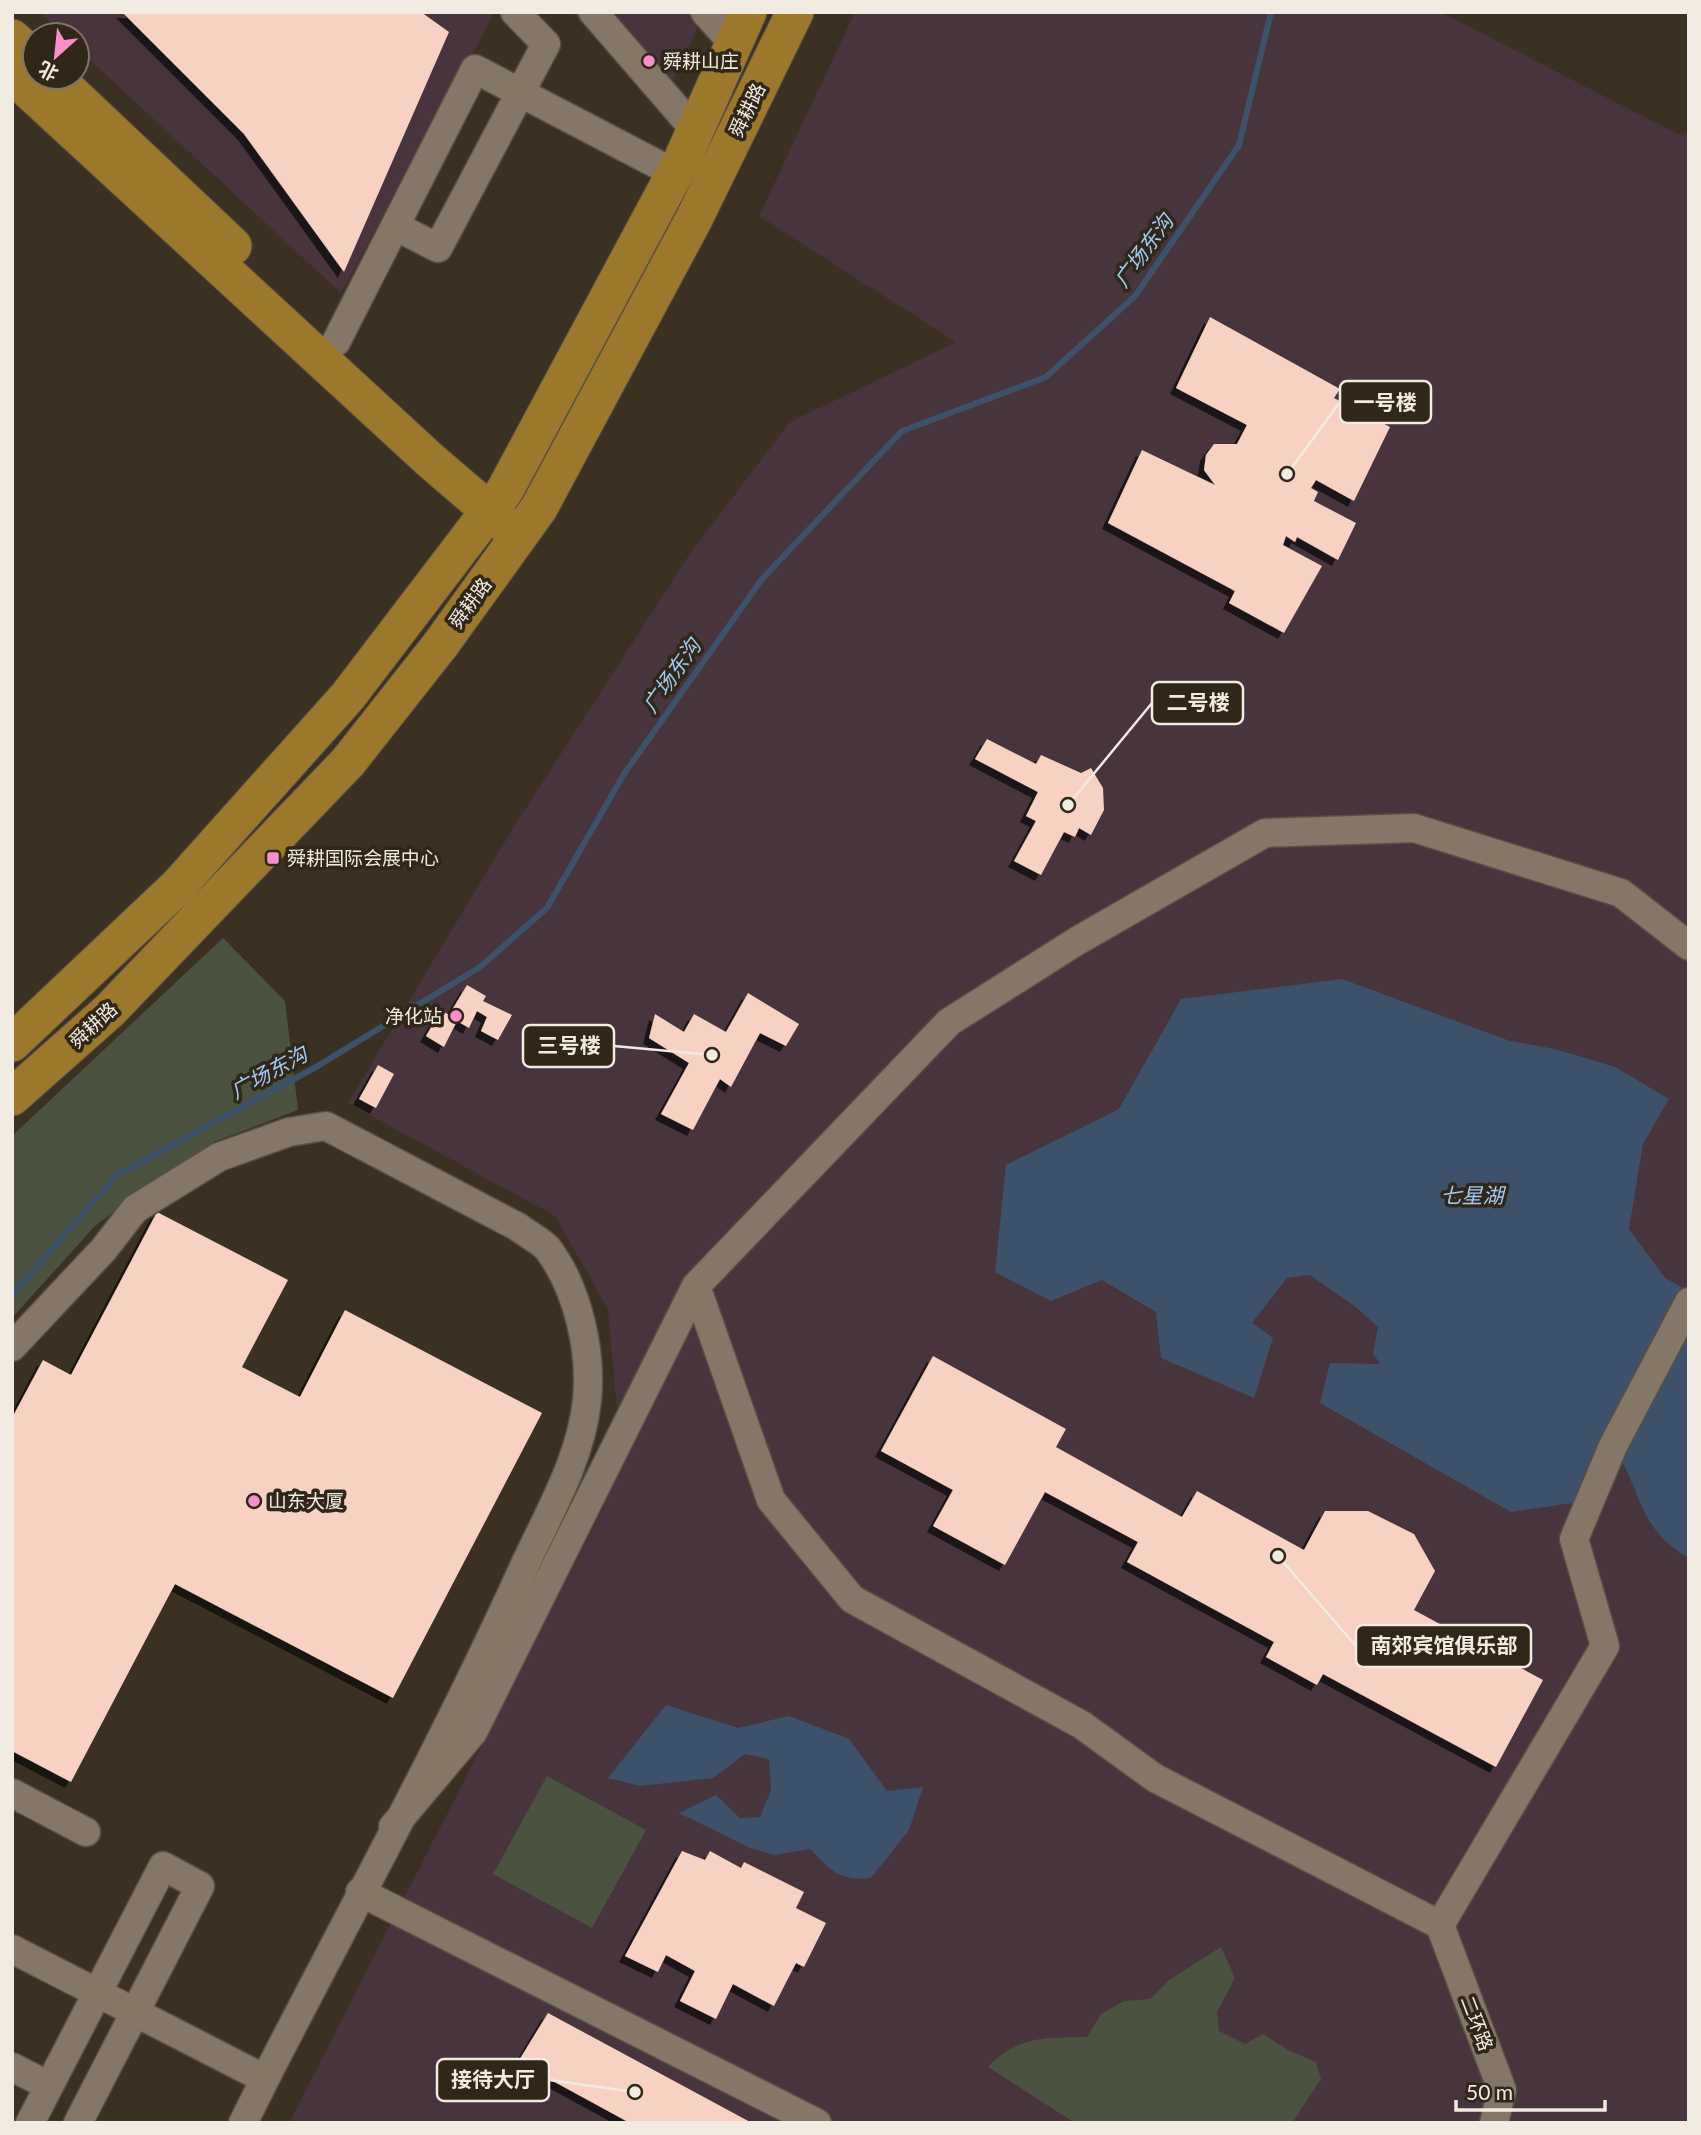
<svg xmlns="http://www.w3.org/2000/svg" width="1701" height="2135" font-family="Lato,'Noto Sans SC',sans-serif">
<style>
.commercial{fill:#47343c}
.green{fill:#4b5340}
.water{fill:#3d526a}
.lines{fill:none;stroke-linecap:round;stroke-linejoin:round}
.stream{stroke:#3d526a;stroke-width:6}
.building{fill:#f7d1c2;filter:url(#shadow)}
.minor-casing{stroke:#584f43;stroke-width:31}
.major-casing{stroke:#584f43;stroke-width:39}
.minor{stroke:#847768;stroke-width:28}
.major{stroke:#9b782c;stroke-width:37}
.poi-dot{fill:#f98fca;stroke:#312719;stroke-width:2.5}
.labels{text-anchor:middle;stroke-width:7;stroke-linejoin:round;paint-order:stroke}
.poi-label{font-size:19px;fill:#f2ebe2;stroke:#312719;text-anchor:start}
.street-label{font-size:19px;fill:#f2ebe2;stroke:#312719}
.water-label{font-size:21px;font-style:italic;fill:#a1c9f6;stroke:#312719}
.leader{fill:none;stroke:#f2ebe2;stroke-width:2.5}
.callout-dot{fill:#f2ebe2;stroke:#312719;stroke-width:2.5}
.callout{fill:#312719;stroke:#f2ebe2;stroke-width:2.5}
.callout-label{font-size:21px;text-anchor:middle;font-weight:bold;fill:#f2ebe2}
</style>
<defs>
<filter id="shadow"><feDropShadow dx="-6" dy="6" stdDeviation="0" flood-color="#0009"/></filter>
</defs>
<rect width="100%" height="100%" fill="#3b3123"/>
<path class="commercial" d="M39 12H495L341 293 77 48V35H64Z
M572 12H704L660 110Z
M855 12H1440L1678 134 1689 131V2123H289L602 1511 620 1444 608 1309 555 1216 348 1103 515 825 691 552 790 422 956 342 759 216Z"/>
<path class="green" d="M223 938 285 1001 298 1110 216 1141 148 1185 95 1226 12 1318V1136Z
M547 1776 646 1830 592 1928 493 1874Z
M1221 1947 1235 1978 1217 2012 1219 2031 1245 2044 1263 2034 1288 2050 1316 2062 1321 2079 1292 2123H1075L988 2067C1018 2035 1046 2038 1087 2037L1101 2014 1124 2001 1150 1999 1169 1980Z"/>
<path class="water" d="M1342 979 1510 1041 1555 1049 1615 1067 1669 1099 1643 1144 1629 1229 1665 1278 1689 1291V1558C1637 1529 1643 1491 1613 1447L1572 1503 1511 1512 1320 1403 1330 1363 1380 1364 1373 1353 1378 1327 1357 1308 1310 1275 1287 1278 1252 1323 1273 1338 1254 1398 1161 1358 1156 1312 1102 1280 1051 1301 995 1272 1006 1165 1119 1109 1181 999Z
M666 1705 738 1728 789 1716 849 1739 887 1791 923 1787 909 1830 871 1878C838 1881 832 1871 810 1849L774 1855 750 1848 679 1813 716 1795 740 1818 760 1817 771 1790 769 1759 745 1754 713 1778 640 1786 608 1778Z"/>
<g class="lines">
<path class="stream" d="M12 1295 116 1176 316 1067 480 967 547 908 624 774 762 579 902 431 1046 377 1135 296 1239 145 1271 12"/>
</g>
<path class="building" d="M122 12H421L449 32 344 272 244 134Z
M1210 317 1340 389 1334 398 1390 427 1354 501 1316 480 1311 488 1318 492 1314 501 1356 523 1338 560 1297 537 1295 542 1286 536 1283 545 1322 566 1284 633 1229 603 1235 591 1108 523 1142 450 1215 485 1204 470 1206 455 1214 444H1237L1247 425 1176 388Z
M987 739 1036 764 1041 755 1081 773 1091 768 1103 788 1104 810 1091 835 1079 828 1075 837 1064 832 1041 875 1014 861 1036 821 1026 816 1038 792 975 759Z
M467 985 486 996 483 1001 512 1015 498 1040 481 1031 487 1017 477 1011 469 1028 457 1021 444 1047 426 1036 441 1010 449 1015Z
M748 993 799 1024 786 1046 760 1033 731 1087 720 1079 693 1130 661 1114 689 1063 649 1038 655 1014 684 1032 694 1014 726 1032Z
M378 1065 394 1074 376 1108 359 1099Z
M157 1212 288 1280 242 1367 300 1397 345 1310 542 1413 393 1698 175 1584 71 1782 12 1751V1418L43 1360 71 1375Z
M933 1356 1066 1429 1056 1447 1182 1517 1197 1491 1304 1550 1325 1511H1368L1414 1534 1435 1571 1414 1610 1543 1680 1496 1767 1323 1674 1317 1685 1266 1657 1274 1642 1127 1562 1138 1542 1045 1492 1005 1565 933 1526 953 1490 881 1451Z
M682 1851 705 1860 710 1851 741 1868 744 1862 804 1892 796 1908 826 1923 804 1967 796 1963 774 2006 733 1984 716 2019 680 2001 695 1971 666 1955 658 1972 625 1956Z
M548 2013 752 2123H630L518 2062Z"/>
<g class="lines">
<defs>
<path id="minor" d="M593 12 695 130
M705 12 734 44
M395 226 438 248 546 44 515 12
M336 342 475 69 674 173
M696 1286 771 1500 852 1599 1082 1725 1155 1778 1440 1925 1605 1646 1574 1539 1613 1446 1689 1302
M12 1347 104 1249 135 1209 219 1157 289 1132 326 1126 518 1227C527 1234 541 1241 548 1249 578 1289 592 1352 587 1400 581 1461 546 1518 521 1573 443 1745 351 1911 265 2079
M12 1793 86 1832
M393 1827 473 1732 696 1286 949 1022 1077 941 1265 833 1414 828 1621 893 1689 946
M360 1892 817 2123
M1440 1925 1502 2090 1494 2123
M12 1949 265 2079 243 2123
M12 2067 49 2086
M30 2123 163 1866 200 1886 78 2123"/>
<path id="major" d="M12 38 35 59
M12 75 430 460 508 527
M54 77 233 246
M12 1043 178 886 348 696 505 490 682 160 748 12
M12 1097 109 1011 348 762 441 644 539 508 694 219 795 12"/>
</defs>
<use href="#minor" class="minor-casing"/>
<use href="#major" class="major-casing"/>
<use href="#minor" class="minor"/>
<use href="#major" class="major"/>
</g>
<g class="poi-dot">
<circle cx="649" cy="61" r="7"/>
<rect x="266" y="851" width="14" height="14" rx="3.5"/>
<circle cx="456" cy="1016" r="7"/>
<circle cx="254" cy="1501" r="7"/>
</g>
<g class="labels">
<g class="poi-label">
<text x="663" y="68">舜耕山庄</text>
<text x="287" y="865">舜耕国际会展中心</text>
<text x="442" y="1023" text-anchor="end">净化站</text>
<text x="268" y="1508">山东大厦</text>
</g>
<g class="street-label">
<text transform="translate(747 110) rotate(-64)" y="7">舜耕路</text>
<text transform="translate(470 603) rotate(-54)" y="7">舜耕路</text>
<text transform="translate(93 1025) rotate(-43)" y="7">舜耕路</text>
<text transform="translate(1477 2023) rotate(69)" y="7">二环路</text>
</g>
<g class="water-label">
<text transform="translate(1144 251) rotate(-54)" y="7">广场东沟</text>
<text transform="translate(672 676) rotate(-55)" y="7">广场东沟</text>
<text transform="translate(269 1073) rotate(-29)" y="7">广场东沟</text>
<text x="1472" y="1203">七星湖</text>
</g>
</g>
<path class="leader" d="M1287 474L1340 402M1068 805L1152 703M712 1055L614 1046M1278 1556L1356 1646M635 2092L549 2080"/>
<g class="callout-dot">
<circle cx="1287" cy="474" r="7"/>
<circle cx="1068" cy="805" r="7"/>
<circle cx="712" cy="1055" r="7"/>
<circle cx="1278" cy="1556" r="7"/>
<circle cx="635" cy="2092" r="7"/>
</g>
<g class="callout">
<rect x="1340" y="381" width="91" height="42" rx="7"/>
<rect x="1152" y="682" width="91" height="42" rx="7"/>
<rect x="523" y="1025" width="91" height="42" rx="7"/>
<rect x="1356" y="1625" width="175" height="42" rx="7"/>
<rect x="437" y="2059" width="112" height="42" rx="7"/>
</g>
<g class="callout-label">
<text x="1385" y="410">一号楼</text>
<text x="1198" y="710">二号楼</text>
<text x="569" y="1053">三号楼</text>
<text x="1444" y="1653">南郊宾馆俱乐部</text>
<text x="493" y="2087">接待大厅</text>
</g>
<rect width="1701" height="2135" fill="none" stroke="#f2ebe2" stroke-width="28"/>
<g transform="translate(56 56) rotate(207)"><circle r="33" fill="#312719" stroke="#7e7569" stroke-width="2"/>
<path d="M0-5L12 26L0 18L-12 26Z" fill="#f98fca"/>
<text y="-10" font-size="19" font-weight="bold" text-anchor="middle" fill="#f2ebe2">北</text>
</g>
<path d="M1456 2100v10h149v-10" fill="none" stroke="#f2ebe2" stroke-width="3.5"/>
<text x="1466" y="2100" font-size="21" fill="#f2ebe2" stroke="#312719" stroke-width="5" paint-order="stroke">50 m</text>
</svg>
